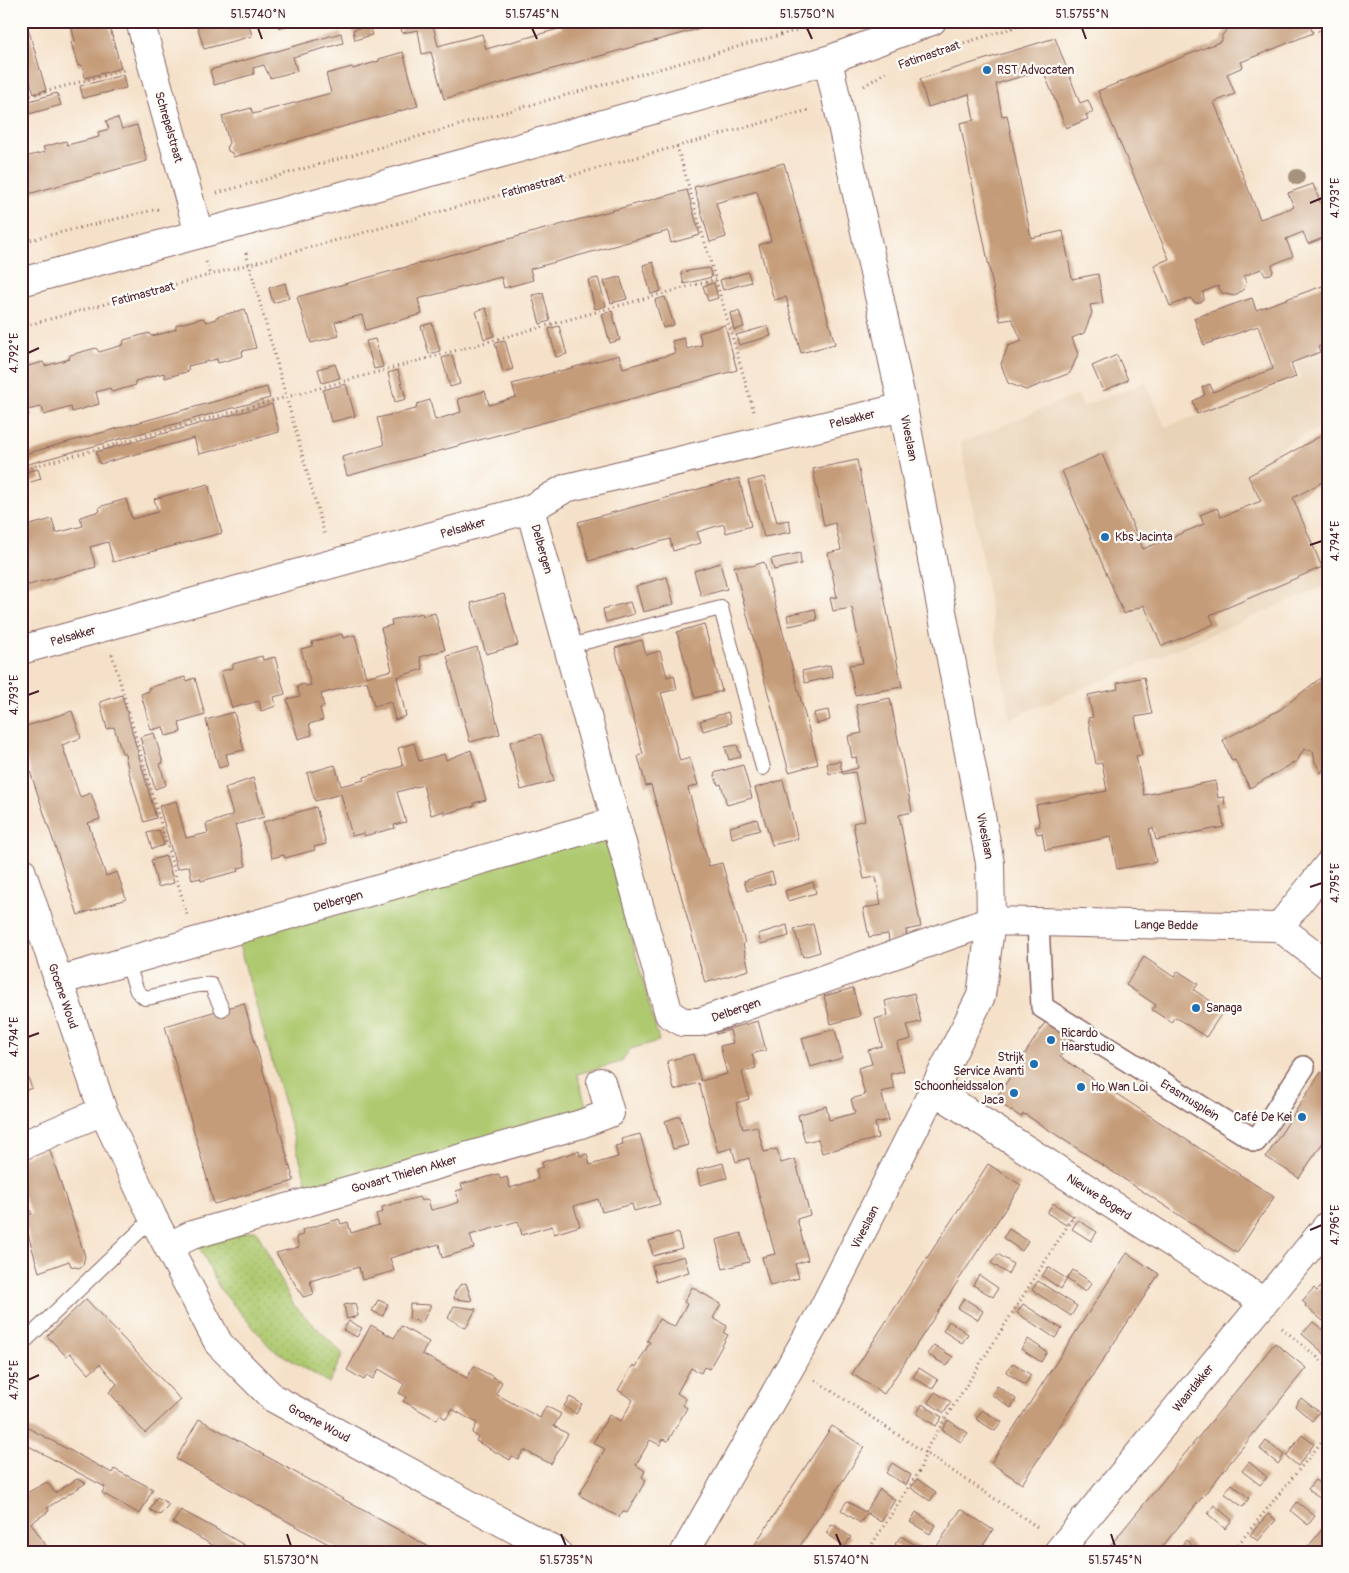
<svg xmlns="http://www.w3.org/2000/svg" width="1349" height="1573" font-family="Pangolin,sans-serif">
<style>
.built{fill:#e9d3b7}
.grass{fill:#aec970;stroke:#7c744e}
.park{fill:url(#park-dots);stroke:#7c744e}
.building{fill:#c59c79}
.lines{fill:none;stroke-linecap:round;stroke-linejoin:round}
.service-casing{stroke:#866362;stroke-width:16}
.pedestrian-casing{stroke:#866362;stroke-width:24}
.minor-casing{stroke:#866362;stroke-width:30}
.secondary-casing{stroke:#866362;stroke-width:30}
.path{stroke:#866362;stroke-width:3;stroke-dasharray:1 4;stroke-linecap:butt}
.service{stroke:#fff;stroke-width:14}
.pedestrian{stroke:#fff;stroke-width:21}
.minor{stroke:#fff;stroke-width:28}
.secondary{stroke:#fff;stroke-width:28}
.tree{fill:#a7927e}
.ticks{fill:none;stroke:#4a1f2b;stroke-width:2}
.poi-dot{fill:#1f6fb2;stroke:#fdfcf7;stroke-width:2}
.labels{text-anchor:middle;stroke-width:4.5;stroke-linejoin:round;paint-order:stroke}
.street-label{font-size:12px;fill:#4a1f2b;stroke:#fdfcf7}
.poi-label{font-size:12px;fill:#4a1f2b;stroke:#fdfcf7;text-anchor:start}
.neatline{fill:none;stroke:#4a1f2b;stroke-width:2}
.ticks-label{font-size:12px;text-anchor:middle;fill:#4a1f2b}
</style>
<defs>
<pattern id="park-dots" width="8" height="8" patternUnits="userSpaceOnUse" patternTransform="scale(1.25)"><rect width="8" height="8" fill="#aec970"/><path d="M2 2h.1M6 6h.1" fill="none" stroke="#97ac61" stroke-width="1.8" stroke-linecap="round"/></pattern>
</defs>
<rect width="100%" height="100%" fill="#fdfcf7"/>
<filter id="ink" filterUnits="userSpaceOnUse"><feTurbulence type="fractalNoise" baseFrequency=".02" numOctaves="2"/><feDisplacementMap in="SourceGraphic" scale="10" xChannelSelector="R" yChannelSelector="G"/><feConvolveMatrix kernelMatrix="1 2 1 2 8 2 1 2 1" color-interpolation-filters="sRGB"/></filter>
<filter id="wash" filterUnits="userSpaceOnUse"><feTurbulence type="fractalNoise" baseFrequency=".0096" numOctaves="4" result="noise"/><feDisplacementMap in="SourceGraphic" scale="20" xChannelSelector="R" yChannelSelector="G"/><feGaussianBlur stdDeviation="1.12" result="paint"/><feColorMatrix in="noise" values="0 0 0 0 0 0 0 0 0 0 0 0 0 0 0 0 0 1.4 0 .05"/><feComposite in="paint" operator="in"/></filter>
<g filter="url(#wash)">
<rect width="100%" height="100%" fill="#f5e1c9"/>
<path class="built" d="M1328 351V423L1277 449 1328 572V585L1010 719 961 443 1078 394 1083 406 1146 382 1165 427 1301 378 1296 364Z"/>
<path class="grass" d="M604 835 659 1041 630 1049 621 1062 577 1074 588 1113 309 1191 237 938Z"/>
<path class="park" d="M256 1230 293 1304 343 1354 329 1383 271 1348 220 1289 198 1244Z"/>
<g id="blocks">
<path class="building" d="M21 21H26L46 90 34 94 21 49Z
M70 21H108L121 68 85 78 82 65 78 66 71 42 75 41Z
M196 21H248L252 36 204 49Z
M277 21H293V24L279 28Z
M400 21H432L438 46 482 34 486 49 562 28 560 21 723 22 444 99 431 52 422 54 418 30 402 33Z
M1232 21H1308L1313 33 1241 62 1243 67 1227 74 1235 94 1214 102 1260 219 1294 207 1288 193 1313 184 1328 222V236L1308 244 1303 232 1286 239 1293 256 1272 265 1273 272 1271 274 1265 275 1261 269 1244 276 1246 283 1244 289 1234 296 1222 293 1218 286 1203 292 1204 299 1201 302 1195 303 1190 298 1170 306 1154 265 1169 259 1098 91 1222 41V35L1226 31 1223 24Z
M369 25 372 35 355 40 353 30Z
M341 33 343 43 293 57 297 71 270 78 264 65 253 68 254 74 214 85 210 70Z
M1055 38 1080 103 1088 100 1093 112 1086 115 1088 119 1066 128 1043 70 996 84 1002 116 1007 115 1031 238 1063 231 1072 279 1098 274 1103 303 1090 305 1092 313 1084 333 1072 338 1078 354 1070 373 1026 390 1008 383 1001 364 1008 346 1022 341 1012 319 1000 321 960 123 974 120 969 94 928 107 920 79Z
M403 52 418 106 233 157 232 153 228 151 227 146 229 143 222 116 251 108 253 114 331 93 326 74 352 67 353 69 379 61V59Z
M123 75 126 88 83 98 80 86Z
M57 93 61 105 29 114 26 102Z
M118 118 122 129 137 125 147 161 21 196V158L45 152 43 147 66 141 67 145 99 137 98 132 109 129 106 121Z
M784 163 835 344 801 353 786 297 774 300 766 272 759 245 771 241 757 191 716 203 726 237 710 242 694 187Z
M687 190 700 235 671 243 668 231 530 269 533 280 504 288 501 277 418 299 422 314 366 330 362 315 335 322 339 336 311 343 297 297Z
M653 262 661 291 651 294 643 265Z
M709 268 712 277 684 284 681 272Z
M748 272 751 282 723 290 720 280Z
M620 277 627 299 611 303 604 281Z
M598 278 606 306 595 309 588 280Z
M285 283 289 298 273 303 269 288Z
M714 283 718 298 708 301 703 286Z
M1328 284V343L1318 347 1320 352 1291 363 1296 377 1197 414 1193 401 1205 395 1202 387 1210 384 1213 392 1273 369 1258 326 1204 345 1194 318 1252 298 1256 310Z
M543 293 550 321 540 324 532 295Z
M665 297 674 325 663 328 655 300Z
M486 308 494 336 484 339 476 311Z
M245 309 256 348 242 351 243 356 218 363 217 359 188 366 189 371 165 378 164 373 135 381 136 385 112 392 110 388 96 392 99 404 72 412 71 407 44 415 42 407 27 410 29 415 21 417V368L43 362 45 366 69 359 70 355 96 348 99 352 123 345 124 340 149 333 151 336 165 333 176 329V325L203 318 206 322 216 319V317Z
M612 311 620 340 610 343 602 314Z
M739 311 744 327 734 330 730 313Z
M432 323 440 351 429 354 421 326Z
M725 325 737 370 347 476 342 457 384 445 377 418 416 409 417 404 430 400 435 420 461 412 458 399 485 391 489 405 516 397 512 384 619 355 623 368 648 361 675 353 672 341 684 338 687 349 702 345 699 333Z
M559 326 567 354 556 357 549 329Z
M768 326 771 336 739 345 736 335Z
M375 339 383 367 374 369 366 341Z
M505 341 513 369 503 372 495 343Z
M452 355 460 384 450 387 442 358Z
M1117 355 1128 380 1103 391 1092 366Z
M335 364 340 378 322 383 318 369Z
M398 370 406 399 395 402 388 373Z
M346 384 355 416 331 422 323 390Z
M267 387 270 398 21 466V455Z
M272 404 279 432 212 451 199 454 194 438 100 464 96 452Z
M1328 432V479L1293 498 1322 567 1210 615 1214 624 1162 646 1144 605 1124 614 1062 471 1102 454 1143 549 1204 524 1200 515 1217 508 1221 517 1261 501 1248 476Z
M857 460 902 687 855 695 849 665 863 663 852 608 833 611 830 598 837 597 828 553 841 550 835 523 824 526 813 469Z
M38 469 41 479 21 485 23 490 21 491V473Z
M764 477 777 522 789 520 791 532 764 537 748 481Z
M739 478 751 526 726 533 724 524 697 532 701 543 673 551 670 539 589 561 578 522Z
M208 484 222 533 113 562 108 542 90 547 96 567 21 587V542L26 541 23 527 52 519 56 533 83 526 80 517 100 511 99 507 126 499 132 519 158 512 154 499Z
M800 553 801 564 774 570 771 559Z
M764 562 818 764 789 772 734 566H752Z
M720 563 727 589 701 596 694 571Z
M667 577 674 604 643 612 636 586Z
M504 594 518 645 486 654 471 603Z
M630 602 634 614 606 622 603 609Z
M815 609 817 620 789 626 787 615Z
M422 613 423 616 435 613 445 650 420 657 423 669 397 677 406 716 395 720 391 702 374 706 367 681 321 694 324 707 320 708 323 720 309 724 312 735 298 739 287 699 300 696 297 686 305 684 306 686 311 685 301 649 313 646 312 642 342 634 343 638 355 635 366 677 392 670 381 628 392 625 391 620Z
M704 624 722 691 695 698 677 632Z
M642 640 646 655 660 651 667 677 674 675 677 689 661 693 665 706 680 761 690 758 698 785 688 788 709 866 722 863 745 943 743 944 749 970 705 983 651 785 646 786 638 756 643 754 615 648Z
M477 647 500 734 470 742 447 656Z
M262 656 263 660 275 657 285 694 274 697 276 706 261 711 259 701 232 708 221 671 233 668V664Z
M830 665 833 677 805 683 802 671Z
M1328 672V764L1321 773 1315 762 1313 751 1304 749 1297 761 1250 788 1235 760 1232 761 1223 740 1281 709Z
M185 677 186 681 195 678 205 715 179 723 181 732 166 736 163 727 151 730 141 694 149 691 148 688Z
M1144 677 1152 714 1135 717 1142 755 1136 756 1144 795 1215 781 1218 798 1224 797 1225 805 1220 806 1224 827 1156 840 1153 828 1149 829 1156 862 1117 869 1111 837 1045 850 1042 833 1037 834 1035 827 1040 826 1036 805 1107 791 1102 763 1096 764 1088 718 1093 717 1088 695 1118 689 1117 683Z
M122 695 156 818 144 822 128 769 125 753H122L114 727 107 729 100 702Z
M890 698 912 812 899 815 921 927 906 930 907 938 889 942 888 934 869 937 863 908 881 905 876 877 864 879 858 851 853 823 865 820 855 772 843 774 842 772 858 768 856 757 852 758 848 736 862 733 856 705Z
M828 710 830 720 816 724 814 713Z
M72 711 81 738 62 745 80 797 91 793 100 819 88 823 106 876 117 872 126 899 78 915 21 744V728Z
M234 712 244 750 226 754 229 765 219 768 206 720Z
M728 712 731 723 703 731 700 721Z
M154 733 163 763 160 764 166 785 155 789 140 737Z
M541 734 554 781 521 790 510 742Z
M414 743 419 761 444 754 446 760 471 750 486 800 474 803V806L444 814V811L431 815 423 785 397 792 406 822 394 825 395 828 364 836V833L352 836 341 794 315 801 307 773 335 765 341 786 364 780V777L403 766 398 748Z
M737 745 741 757 729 760 725 747Z
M840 761 842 772 829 774 827 763Z
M743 765 752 798 727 805 721 784 718 785 714 773Z
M253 778 264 817 235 825 246 866 238 868 239 871 201 881 200 878 192 880 189 866 177 869 159 806 176 801 186 838 208 833 206 824 233 815 225 788Z
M783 780 798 839 772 845 755 788Z
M316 807 326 844 314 847 315 850 285 858 284 855 272 858 263 822Z
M757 819 760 830 732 838 730 827Z
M159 830 164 845 152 849 147 833Z
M166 856 174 883 158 887 151 860Z
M772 872 775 883 747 891 744 881Z
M813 882 816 893 788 901 785 891Z
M813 924 820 952 803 957 794 929Z
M787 925 789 936 761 944 758 934Z
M1144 957 1174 977 1178 971 1198 984 1194 990 1224 1010 1206 1037 1175 1017 1171 1022 1152 1010 1156 1005 1126 985Z
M853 988 860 1016 831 1024 824 996Z
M914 993 921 1022 907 1025 911 1039 897 1043 904 1071 890 1074 895 1089 881 1092 889 1120 875 1123 878 1138 822 1153 818 1139 805 1142 798 1115 826 1106 829 1120 855 1113 851 1099 865 1095 858 1068 872 1064 868 1050 882 1046 875 1019 888 1015 885 1001Z
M244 1003 294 1181 214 1204 165 1026Z
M1048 1018 1074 1035 1060 1057 1274 1197 1237 1253 1026 1115 1023 1114 1021 1117 995 1100Z
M758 1021 766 1050 752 1054 756 1068 742 1072 749 1099 736 1103 743 1129 757 1126 764 1152 777 1149 781 1163 795 1159 810 1215 797 1219 808 1260 795 1264 799 1278 770 1286 762 1257 775 1254 749 1158 736 1162 732 1148 718 1152 699 1083 674 1090 667 1061 693 1054 701 1081 727 1074 720 1046 733 1043 730 1030 716 1034V1032Z
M835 1029 842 1058 810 1067 802 1038Z
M21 1059 32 1088 21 1092Z
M1321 1072 1328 1077V1135L1299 1178 1266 1157Z
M680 1116 688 1145 673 1149 665 1121Z
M640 1134 660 1204 634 1211 632 1204 602 1212 598 1199 574 1206 580 1226 554 1234 552 1226 522 1235 518 1221 470 1235 474 1248 442 1258 439 1244 390 1258 394 1271 362 1280 359 1267 310 1281 314 1294 303 1297 276 1253 299 1247 296 1237 303 1235 302 1230 339 1219 341 1224 348 1222 351 1233 364 1229 379 1225 376 1214 383 1212 382 1207 419 1197 421 1201 428 1199 431 1210 444 1207 459 1202 456 1191 463 1189 461 1184 499 1174 500 1179 507 1177 510 1188 538 1179 536 1169 543 1167 542 1162 579 1151 580 1156 587 1154 590 1165 618 1157 615 1146 623 1144 621 1139Z
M49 1148 85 1256 83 1265 79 1268 71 1266 69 1261 39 1272 23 1217 32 1214 21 1191V1158Z
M723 1163 727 1178 700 1185 697 1170Z
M988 1164 1021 1185 884 1394 852 1374Z
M1053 1203 1073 1216 1066 1225 1047 1213Z
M1078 1220 1097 1232 1091 1241 1072 1229Z
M1009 1229 1028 1241 1022 1251 1003 1238Z
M678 1233 682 1248 653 1256 649 1241Z
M741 1233 749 1262 723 1269 716 1240Z
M1127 1253 1159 1274 1022 1484 991 1463Z
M998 1254 1013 1264 1008 1274 991 1263Z
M684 1256 689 1272 656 1282 652 1265Z
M1048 1267 1067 1279 1061 1289 1042 1276Z
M1073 1270 1092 1283 1085 1292 1067 1279Z
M979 1275 998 1288 993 1297 973 1285Z
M1328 1279V1325L1305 1306 1306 1304 1302 1301 1314 1288 1317 1291Z
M1038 1281 1077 1306 1071 1316 1032 1290Z
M466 1283 472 1301 454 1299 455 1292 460 1285Z
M692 1287 721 1304 713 1318 727 1326 724 1333 728 1335 709 1369 704 1367 701 1373 691 1368 677 1393 686 1399 683 1405 687 1408 668 1441 663 1439 660 1445 650 1440 636 1465 645 1471 642 1477 646 1480 627 1513 623 1511 619 1517 579 1495 605 1449 593 1443 609 1415 621 1421 633 1400 618 1390 633 1365 636 1367 650 1342 647 1341 659 1319 674 1327 687 1304 684 1302Z
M964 1298 983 1311 978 1320 958 1308Z
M86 1299 181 1400 145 1433 109 1392 117 1384 100 1364 89 1374 70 1353 66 1356 47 1336Z
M378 1300 388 1304 383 1316 372 1311Z
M355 1303 358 1316 347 1319 344 1305Z
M410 1304 431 1305 422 1323 409 1318Z
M1023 1304 1062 1329 1055 1338 1017 1313Z
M454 1306 476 1309 466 1328 448 1318Z
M349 1321 362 1328 357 1337 343 1330Z
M949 1321 968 1334 962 1343 943 1331Z
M1313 1322 1328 1334V1357L1302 1334Z
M371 1325 394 1338 401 1326 429 1342 422 1354 467 1378 474 1366 502 1382 496 1394 540 1418 546 1406 561 1414 554 1426 568 1434 551 1464 524 1450 518 1459 512 1456 510 1460 476 1441 478 1437 472 1433 477 1423 452 1409 446 1419 440 1415 437 1420 403 1401 406 1397 399 1393 404 1384 379 1369 373 1379 367 1375 364 1380 347 1370Z
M1028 1339 1047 1352 1041 1362 1021 1349Z
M1275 1343 1306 1368 1254 1433 1158 1552H1105Z
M934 1345 953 1357 947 1366 927 1354Z
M1013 1363 1031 1375 1025 1385 1006 1372Z
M919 1368 938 1380 932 1389 913 1377Z
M997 1386 1016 1399 1011 1408 992 1395Z
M935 1392 951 1402 944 1413 928 1402Z
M570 1397 582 1404 576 1414 564 1406Z
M1301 1398 1319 1412 1312 1421 1295 1406Z
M922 1404 942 1417 936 1426 917 1414Z
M982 1410 1002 1422 995 1431 976 1419Z
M199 1419 246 1445 438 1552H343L294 1525 176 1459Z
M948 1420 968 1433 961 1442 942 1430Z
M21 1424 112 1473 114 1469 153 1489 140 1514 102 1493 105 1487 21 1442Z
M832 1426 864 1447 849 1471 796 1552H750Z
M1302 1435 1314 1444 1298 1466 1286 1456Z
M1266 1441 1284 1455 1278 1464 1260 1449Z
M1249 1462 1267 1477 1260 1485 1242 1471Z
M892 1463 911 1475 906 1485 886 1473Z
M77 1479 86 1483 47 1508 49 1511 31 1523 49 1550 21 1552V1496L47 1482 55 1493Z
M917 1479 936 1492 930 1501 911 1488Z
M1315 1480 1328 1490 1326 1503 1308 1489Z
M1232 1484 1249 1498 1243 1507 1224 1493Z
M880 1489 895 1500 881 1522 867 1513 860 1523 841 1510 847 1501 865 1512Z
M157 1497 169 1504 160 1515 150 1510Z
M1297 1502 1315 1516 1308 1525 1291 1511Z
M1214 1505 1232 1520 1225 1529 1208 1514Z
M961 1509 993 1530 979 1552H933Z
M181 1510 227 1535 256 1552H225L173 1523Z
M916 1512 935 1525 930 1534 910 1522Z
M1268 1514 1276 1520 1258 1541 1250 1535Z
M1328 1522V1552H1304L1307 1548Z
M832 1524 851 1537 845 1546 826 1533Z
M901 1536 920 1548 918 1552H906L895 1544Z
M1186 1540 1200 1552H1182L1179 1549Z"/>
</g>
</g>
<g filter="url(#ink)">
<use href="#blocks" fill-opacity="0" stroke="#866362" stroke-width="1"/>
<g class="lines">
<defs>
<path id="service" d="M569 646 721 608 763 768
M127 962 137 991 145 998C167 995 189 983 211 985L222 1009
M21 1345 153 1218"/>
<path id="pedestrian" d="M1038 923 1042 1007 1256 1141 1304 1067"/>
<path id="minor" d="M140 21 199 234
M530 509 669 1014 683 1022H700L991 921 1279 927 1328 965
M21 650 530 509 566 488 903 407
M21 870 103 1111 153 1218 219 1344 273 1398 557 1552
M1279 927 1328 865
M58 981 617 821
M935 1091 1264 1302
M21 1146 103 1111
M169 1246 192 1235 581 1124 610 1113 601 1082
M685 1552 822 1311 981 996 991 921 990 863 903 407 828 60
M1058 1552 1328 1225"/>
<path id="secondary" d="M21 282 498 154 828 60 932 21"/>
</defs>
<use href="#service" class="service-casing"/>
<use href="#pedestrian" class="pedestrian-casing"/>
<use href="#minor" class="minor-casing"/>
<use href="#secondary" class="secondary-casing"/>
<path class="path" d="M1315 21 1328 56
M945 49 1034 21
M864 86 886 72
M21 98 124 70
M677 146 754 412
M217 193 830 21
M21 242 162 208
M246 253 325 536
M206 262 210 276
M21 327 809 110
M21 470 716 279
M112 654 187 915
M1282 1328 1328 1366
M815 1380 1039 1528
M867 1552 920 1470 928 1446 1075 1214
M1232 1552 1328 1434"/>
<use href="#service" class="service"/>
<use href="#pedestrian" class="pedestrian"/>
<use href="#minor" class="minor"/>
<use href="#secondary" class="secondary"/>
</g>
<circle class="tree" cx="1297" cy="177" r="8"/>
</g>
<path class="ticks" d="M258 28 262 39M532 28 537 39M807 28 812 39M1082 28 1086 39M1310 203 1322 198M28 353 39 348M1310 545 1322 541M28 695 39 691M1310 887 1322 883M28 1037 39 1033M1310 1230 1322 1225M28 1380 39 1375M287 1534 291 1546M561 1534 566 1546M836 1534 841 1546M1111 1534 1115 1546"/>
<g class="poi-dot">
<circle cx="987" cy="70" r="5"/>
<circle cx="1105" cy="537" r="5"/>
<circle cx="1196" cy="1008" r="5"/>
<circle cx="1051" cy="1040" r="5"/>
<circle cx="1034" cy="1064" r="5"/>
<circle cx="1081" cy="1087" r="5"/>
<circle cx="1014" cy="1093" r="5"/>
<circle cx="1302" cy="1117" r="5"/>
</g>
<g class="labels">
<g class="street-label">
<text transform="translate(929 55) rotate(-19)" y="4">Fatimastraat</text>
<text transform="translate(169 127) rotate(74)" y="4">Schrepelstraat</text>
<text transform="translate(533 186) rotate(-15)" y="4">Fatimastraat</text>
<text transform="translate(143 294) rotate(-15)" y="4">Fatimastraat</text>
<text transform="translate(852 419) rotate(-14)" y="4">Pelsakker</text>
<text transform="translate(909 438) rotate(79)" y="4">Viveslaan</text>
<text transform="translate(463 528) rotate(-16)" y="4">Pelsakker</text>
<text transform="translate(542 549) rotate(74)" y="4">Delbergen</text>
<text transform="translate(73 636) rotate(-16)" y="4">Pelsakker</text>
<text transform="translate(985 836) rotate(79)" y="4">Viveslaan</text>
<text transform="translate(338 901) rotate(-16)" y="4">Delbergen</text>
<text transform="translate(1166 925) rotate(1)" y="4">Lange Bedde</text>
<text transform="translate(63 996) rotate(71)" y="4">Groene Woud</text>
<text transform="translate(736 1010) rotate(-19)" y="4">Delbergen</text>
<text transform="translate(1190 1100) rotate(32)" y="4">Erasmusplein</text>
<text transform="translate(404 1174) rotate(-16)" y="4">Govaart Thielen Akker</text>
<text transform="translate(1099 1197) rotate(33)" y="4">Nieuwe Bogerd</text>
<text transform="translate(865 1227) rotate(-63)" y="4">Viveslaan</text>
<text transform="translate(1193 1388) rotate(-51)" y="4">Waardakker</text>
<text transform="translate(319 1423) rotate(28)" y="4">Groene Woud</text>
</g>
<g class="poi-label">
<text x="997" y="74">RST Advocaten</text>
<text x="1115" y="541">Kbs Jacinta</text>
<text x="1206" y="1012">Sanaga</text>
<text x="1061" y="1037">Ricardo<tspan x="1061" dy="14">Haarstudio</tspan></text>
<text x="1024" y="1061" text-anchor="end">Strijk<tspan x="1024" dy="14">Service Avanti</tspan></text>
<text x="1004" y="1090" text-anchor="end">Schoonheidssalon<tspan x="1004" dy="14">Jaca</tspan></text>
<text x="1091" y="1091">Ho Wan Loi</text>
<text x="1292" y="1121" text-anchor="end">Café De Kei</text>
</g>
</g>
<rect width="1349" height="1573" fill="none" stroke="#fdfcf7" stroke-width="55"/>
<rect x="28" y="28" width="1294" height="1518" class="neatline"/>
<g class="ticks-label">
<text x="258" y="18">51.5740°N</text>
<text x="532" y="18">51.5745°N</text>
<text x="807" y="18">51.5750°N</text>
<text x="1082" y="18">51.5755°N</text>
<text transform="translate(1335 198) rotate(-90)" y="4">4.793°E</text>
<text transform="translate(14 353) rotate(-90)" y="4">4.792°E</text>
<text transform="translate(1335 541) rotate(-90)" y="4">4.794°E</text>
<text transform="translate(14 695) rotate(-90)" y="4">4.793°E</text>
<text transform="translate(1335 883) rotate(-90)" y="4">4.795°E</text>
<text transform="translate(14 1037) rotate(-90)" y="4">4.794°E</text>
<text transform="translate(1335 1225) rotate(-90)" y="4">4.796°E</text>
<text transform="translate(14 1380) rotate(-90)" y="4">4.795°E</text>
<text x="291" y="1564">51.5730°N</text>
<text x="566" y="1564">51.5735°N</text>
<text x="841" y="1564">51.5740°N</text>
<text x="1115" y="1564">51.5745°N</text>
</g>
</svg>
